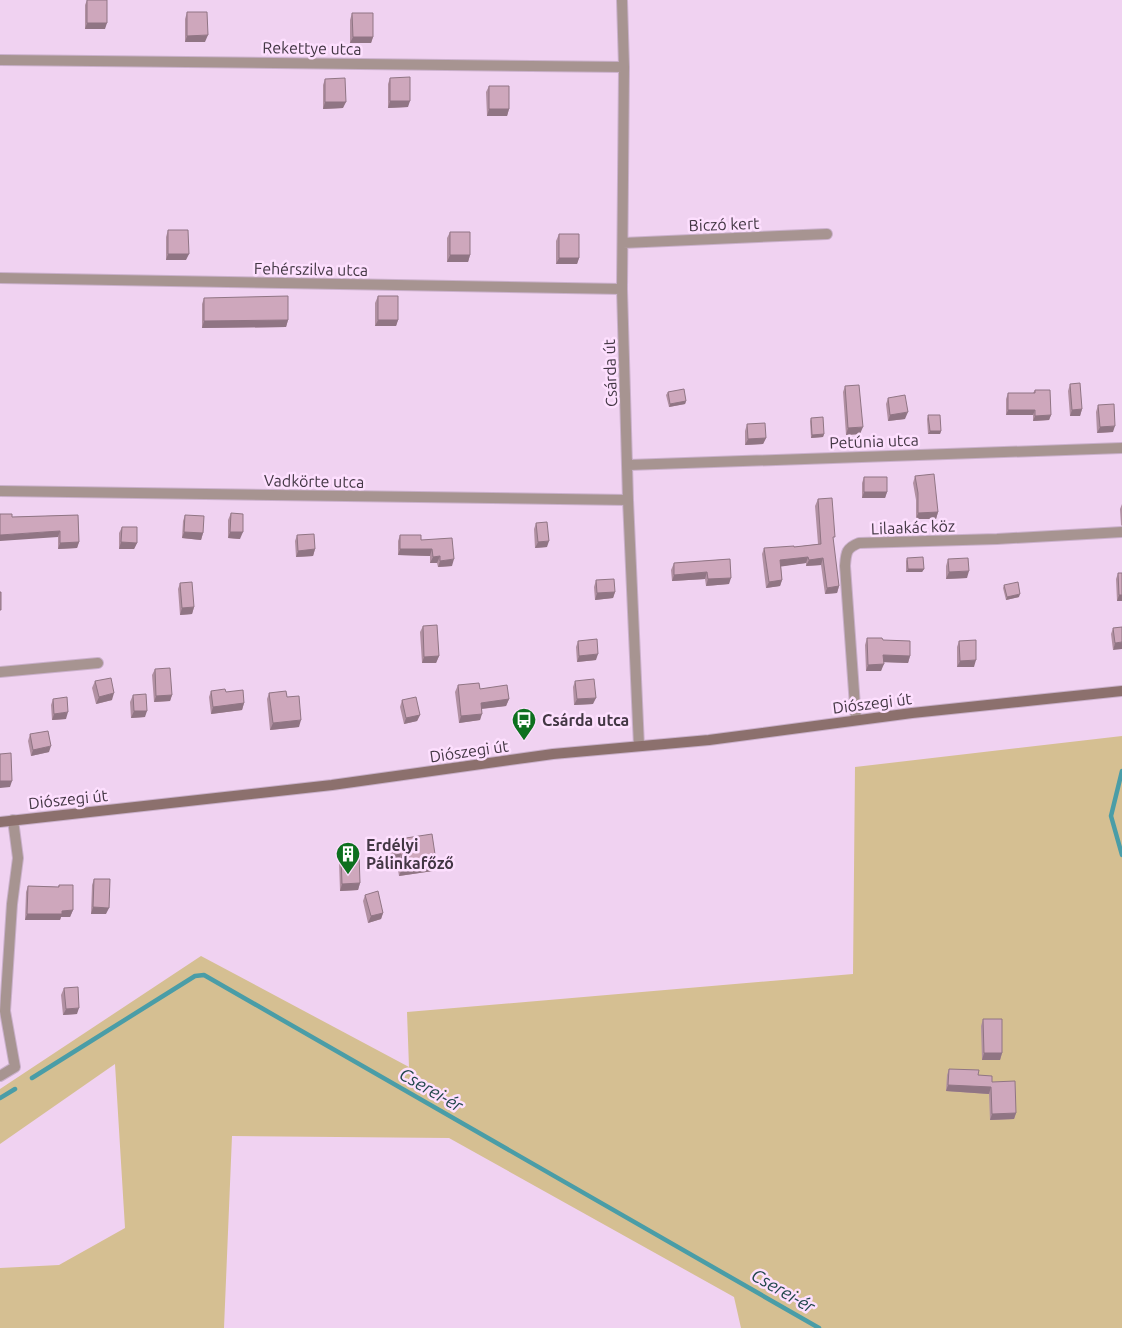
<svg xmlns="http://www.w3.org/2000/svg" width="1122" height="1328" font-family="Ubuntu,sans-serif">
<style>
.green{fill:#d5bf92}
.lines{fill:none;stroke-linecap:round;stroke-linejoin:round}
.stream{stroke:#4a9da7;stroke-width:4.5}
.minor-casing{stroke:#cab0cb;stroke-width:12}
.secondary-casing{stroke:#cab0cb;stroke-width:12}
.minor{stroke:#a79491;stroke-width:10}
.secondary{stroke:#8c706d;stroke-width:10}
.wall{fill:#b190a2}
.shaded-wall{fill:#907584}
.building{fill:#cea7bc;stroke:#907584}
.labels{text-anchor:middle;stroke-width:5;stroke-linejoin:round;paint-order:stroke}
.street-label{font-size:16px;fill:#433744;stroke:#fddffe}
.poi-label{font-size:16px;font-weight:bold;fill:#433744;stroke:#fddffe;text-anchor:start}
.water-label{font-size:18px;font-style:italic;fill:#21484c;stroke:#fddffe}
</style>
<rect width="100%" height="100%" fill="#f0d2f1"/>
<path class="green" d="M1122 736V1328H741L734 1297 449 1138 232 1136 224 1328H0V1268L59 1265 125 1228 115 1064 0 1144V1089L201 956 409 1067 407 1012 853 974 855 767Z"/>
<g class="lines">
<path class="stream" d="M1122 771 1111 816 1122 855
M32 1078 195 976 204 975 819 1328
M0 1098 15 1089"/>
<defs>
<path id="minor" d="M622 0 624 67 622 289 628 500 639 746
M0 60 624 67
M623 243 827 234
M0 278 622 289
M628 465 1122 448
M0 491 628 500
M0 672 98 663
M856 720 845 566C846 553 846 548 859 543L997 539 1122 532
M0 1076 15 1067 5 1011 12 904 18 858 13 820"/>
<path id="secondary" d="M0 822 332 785 553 754 709 740 912 713 1122 691"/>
</defs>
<use href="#minor" class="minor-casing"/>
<use href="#secondary" class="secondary-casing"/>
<use href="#minor" class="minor"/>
<use href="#secondary" class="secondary"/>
</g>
<path class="wall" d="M87 0 105 29H85V5Z
M187 12 205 42H185V19Z
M352 13 373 37 371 43H350V20Z
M390 78 408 107 388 108V84Z
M325 79 343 108 323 109V85Z
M489 86 509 109 507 116H487L486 92Z
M168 230 186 260H166V237Z
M450 232 470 255 468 262H447V238Z
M559 234 579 258 577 264H556V241Z
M378 296 398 320 396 326H375V303Z
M204 298 288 320 286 327 202 328V304Z
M1070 384 1082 409 1080 416H1070L1068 391Z
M845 386 860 434 846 435 843 392Z
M1035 390 1051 415 1049 420 1033 421V415H1006V399L1008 393H1033Z
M668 392 686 401 685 404 669 407 666 395Z
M888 398 905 419 888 421 886 404Z
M1098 405 1113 432 1097 433 1096 412Z
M928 415 941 431 940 434H928L927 419Z
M811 418 824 434 823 437 811 438 810 421Z
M747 424 766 438 763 444 745 445V431Z
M915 476 938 512 936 519H916V500L913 483Z
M864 477 887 492 885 498H862V483Z
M818 499 833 541 839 586 837 593 825 594 821 565 806 566V563L781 566 782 580 780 586 766 588 762 554 764 548 794 547 818 544 815 506Z
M1122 504V526L1121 525 1120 509Z
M231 513 240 539 228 538V520Z
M78 515 79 542 77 548 58 549V537L12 517Z
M185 515 203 533 201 540 182 538 183 521Z
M536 523 547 547 535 548 534 529Z
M122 527 137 543 134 549H119V533Z
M297 535 315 549 313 556 296 557 295 541Z
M400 535 421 540 452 566 438 567 437 563H430V556L398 555V541Z
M907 558 924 569 922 572H906V561Z
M730 559 729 584 706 586 705 579 672 581 671 570 674 563Z
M948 559 967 578 946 579V566Z
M1118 573 1122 601H1117L1116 579Z
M596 580 615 592 613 598 595 600 594 587Z
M180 583 194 607 192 614 180 615 178 589Z
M1004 585 1019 597 1006 600 1003 588Z
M423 626 439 656 436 663H422L420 632Z
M1122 627 1113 650 1111 634 1113 628Z
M867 638 910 656 908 663 883 662 881 671H866L865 645Z
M578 641 596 660 577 662 576 647Z
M959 641 974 667H957V647Z
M155 669 172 695 170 701 154 702 152 675Z
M95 681 112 700 96 704 92 688Z
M575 681 593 704 574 705 573 687Z
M458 685 480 689 509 699 506 706 482 709 480 720 459 723 455 692Z
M211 691 226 692 244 703 242 710 211 714 209 697Z
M269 693 287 697 299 727 270 730 267 699Z
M133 695 145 717 131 718 130 702Z
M53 699 66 719 52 720 51 705Z
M402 700 420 715 417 721 404 724 400 707Z
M30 734 49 752 31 756 28 741Z
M393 840 433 871 399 876 397 864 392 865 390 849Z
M341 855 360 883 358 890 340 891 339 861Z
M94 879 106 914H91L92 885Z
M59 885 73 910 70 917H61L60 920H25L26 892 28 886 58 887Z
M365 895 383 913 381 919 368 923 363 901Z
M64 988 77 1014 63 1015 61 995Z
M983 1019 1002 1053 1000 1060H982L981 1026Z
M949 1069 978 1075 992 1082 1016 1113 1014 1119 990 1120 989 1094 946 1091 947 1075Z"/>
<path class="shaded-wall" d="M87 23H107L105 29H85Z
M208 35 205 42H185L187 36Z
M353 37H373L371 43H350Z
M390 101H410L408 107 388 108Z
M325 102H346L343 108 323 109Z
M489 109H509L507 116H487Z
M168 254H189L186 260H166Z
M450 255H470L468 262H447Z
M559 258H579L577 264H556Z
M288 320 286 327 202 328 204 321Z
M378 320H398L396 326H375Z
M686 401 685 404 669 407 670 404Z
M1082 409 1080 416H1070L1072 410Z
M1008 410H1035L1033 415H1006Z
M908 412 905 419 888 421 890 415Z
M1051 415 1049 420 1033 421 1035 416Z
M1115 426 1113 432 1097 433 1100 427Z
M863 427 860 434 846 435 848 428Z
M930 431H941L940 434H928Z
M824 434 823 437 811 438 812 435Z
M766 438 763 444 745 445 748 439Z
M864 492H887L885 498H862Z
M938 512 936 519H916L918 513Z
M60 531 58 537 0 541V535Z
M184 532 203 533 201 540 182 538Z
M230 532H243L240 539 228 538Z
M549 541 547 547 535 548 538 542Z
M79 542 77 548 58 549 60 543Z
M121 542 137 543 134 549H119Z
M315 549 313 556 296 557 298 551Z
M400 549H432L430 556 398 555Z
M440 556 437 563H430L433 557Z
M808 557 806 563 778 567 780 560Z
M823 558 821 565 806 566 809 560Z
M454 559 452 566 438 567 440 561Z
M908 569H924L922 572H906Z
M969 571 967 578 946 579 949 572Z
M707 572 705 579 672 581 674 575Z
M731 578 729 584 706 586 708 579Z
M782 580 780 586 766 588 769 582Z
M839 586 837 593 825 594 827 588Z
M615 592 613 598 595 600 597 593Z
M1020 594 1019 597 1006 600 1007 597Z
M1119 595H1122V601H1117Z
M194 607 192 614 180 615 182 608Z
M1122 642V649L1113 650 1115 643Z
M598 654 596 660 577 662 579 656Z
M883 655 910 656 908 663 881 662Z
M439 656 436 663H422L424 657Z
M976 660 974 667H957L960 661Z
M884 664 881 671H866L868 665Z
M114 693 112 700 96 704 99 697Z
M172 695 170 701 154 702 156 696Z
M596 698 593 704 574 705 577 699Z
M509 699 506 706 479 709 481 703Z
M244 703 242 710 211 714 213 707Z
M134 711H147L145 717 131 718Z
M68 712 66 719 52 720 54 714Z
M482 714 480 720 459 723 461 716Z
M420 715 417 721 404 724 406 718Z
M301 720 299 727 270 730 273 723Z
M51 746 49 752 31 756 33 750Z
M0 781H12L10 787 0 788Z
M401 854 397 864 392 865 395 855Z
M436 861 433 871 399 876 403 866Z
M360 883 358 890 340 891 342 884Z
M93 907 109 908 106 914H91Z
M73 910 70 917H61L60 920H25L27 914Z
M383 913 381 919 368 923 371 916Z
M79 1008 77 1014 63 1015 66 1009Z
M984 1053H1002L1000 1060H982Z
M948 1085 991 1087 989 1094 946 1091Z
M1016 1113 1014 1119 990 1120 992 1114Z"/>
<path class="building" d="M87 0H107V23H87Z
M187 12H207L208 35 187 36Z
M352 13H373V37H353Z
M410 77V101H390V78Z
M345 78 346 102H325V79Z
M489 86H509V109H489Z
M168 230H188L189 254H168Z
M450 232H470V255H450Z
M559 234H579V258H559Z
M288 296V320L204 321V298Z
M378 296H398V320H378Z
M1080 383 1082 409 1072 410 1070 384Z
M859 385 863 427 848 428 845 386Z
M684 389 686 401 670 404 668 392Z
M1035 390H1050L1051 415 1035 416V410H1008V393H1035Z
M905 395 908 412 890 415 888 398Z
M1114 404 1115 426 1100 427 1098 405Z
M928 415H940L941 431H930Z
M823 417 824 434 812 435 811 418Z
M765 423 766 438 748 439 747 424Z
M934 474 938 512 918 513V493L915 476Z
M864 477H887V492H864Z
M832 498 835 537H833L839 586 827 588 823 558 809 560 808 557 780 560 782 580 769 582 764 548 794 546V547L821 544 818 499Z
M231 513 243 514V532H230Z
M0 514H12V517L78 515 79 542 60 543V531L0 535Z
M185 515 204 516 203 533 184 532Z
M547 522 549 541 538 542 536 523Z
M122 527H137V543L121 542Z
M314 534 315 549 298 551 297 535Z
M400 535H421V540L452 538 454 559 440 561V556L433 557 432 549H400Z
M923 557 924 569H908L907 558Z
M968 558 969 571 949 572 948 559Z
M730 559 731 578 708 579 707 572 674 575V563Z
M1118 573H1122V595H1119Z
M614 579 615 592 597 593 596 580Z
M192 582 194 607 182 608 180 583Z
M1018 582 1020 594 1007 597 1004 585Z
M0 592H1V610H0Z
M437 625 439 656 424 657 423 626Z
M1122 627V642L1115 643 1113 628Z
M867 638H882L883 640 910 641V656L883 655 884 664 868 665Z
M597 639 598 654 579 656 578 641Z
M976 640V660L960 661 959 641Z
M170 668 172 695 156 696 155 669Z
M111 678 114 693 99 697 95 681Z
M594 679 596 698 577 699 575 681Z
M479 683 480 689 507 685 509 699 481 703 482 714 461 716 458 685Z
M225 689 226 692 243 690 244 703 213 707 211 691Z
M286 691 287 697 299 696 301 720 273 723 269 693Z
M146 694 147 711H134L133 695Z
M67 697 68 712 54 714 53 699Z
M416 697 420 715 406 718 402 700Z
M48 731 51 746 33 750 30 734Z
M11 753 12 781H0V754Z
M432 834 436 861 403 866 401 854 395 855 393 840Z
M359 854 360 883 342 884 341 855Z
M94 879H110L109 908 93 907Z
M59 885H73V910L62 911V914H27L28 886 59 887Z
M378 891 383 913 371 916 365 895Z
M78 987 79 1008 66 1009 64 988Z
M983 1019H1002V1053H984Z
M949 1069 979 1070 978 1075 992 1076V1082L1015 1081 1016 1113 992 1114 991 1087 948 1085Z"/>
<defs>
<symbol id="bus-pin" viewBox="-11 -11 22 30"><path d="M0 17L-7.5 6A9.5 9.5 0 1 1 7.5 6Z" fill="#0d701f" stroke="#fddffe"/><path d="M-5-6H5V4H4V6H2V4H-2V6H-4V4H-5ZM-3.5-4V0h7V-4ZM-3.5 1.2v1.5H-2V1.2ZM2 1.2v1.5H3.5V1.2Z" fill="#fff"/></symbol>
<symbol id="building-pin" viewBox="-11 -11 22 30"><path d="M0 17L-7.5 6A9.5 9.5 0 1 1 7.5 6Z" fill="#0d701f" stroke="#fddffe"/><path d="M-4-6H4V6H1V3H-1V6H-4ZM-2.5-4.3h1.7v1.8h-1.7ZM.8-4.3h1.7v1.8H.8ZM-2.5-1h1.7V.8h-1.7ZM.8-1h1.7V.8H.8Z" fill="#fff"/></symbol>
</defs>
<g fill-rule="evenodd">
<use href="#bus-pin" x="510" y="706" width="28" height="38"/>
<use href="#building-pin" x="334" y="840" width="28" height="38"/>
</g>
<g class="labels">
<g class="street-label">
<text transform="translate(312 48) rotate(1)" y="6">Rekettye utca</text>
<text transform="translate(724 224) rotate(-2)" y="6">Biczó kert</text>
<text transform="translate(311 269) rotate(1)" y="6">Fehérszilva utca</text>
<text transform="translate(610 373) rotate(-92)" y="6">Csárda út</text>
<text transform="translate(874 441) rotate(-2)" y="6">Petúnia utca</text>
<text transform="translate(314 481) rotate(1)" y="6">Vadkörte utca</text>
<text transform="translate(913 527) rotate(-2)" y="6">Lilaakác köz</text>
<text transform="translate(872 703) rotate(-7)" y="6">Diószegi út</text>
<text transform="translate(469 751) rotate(-8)" y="6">Diószegi út</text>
<text transform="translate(68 799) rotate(-6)" y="6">Diószegi út</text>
</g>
<g class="poi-label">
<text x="542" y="726">Csárda utca</text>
<text x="366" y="851">Erdélyi<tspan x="366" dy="18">Pálinkafőző</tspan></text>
</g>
<g class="water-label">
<text transform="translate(431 1090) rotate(30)" y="6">Cserei-ér</text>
<text transform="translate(783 1291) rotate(30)" y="6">Cserei-ér</text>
</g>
</g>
</svg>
